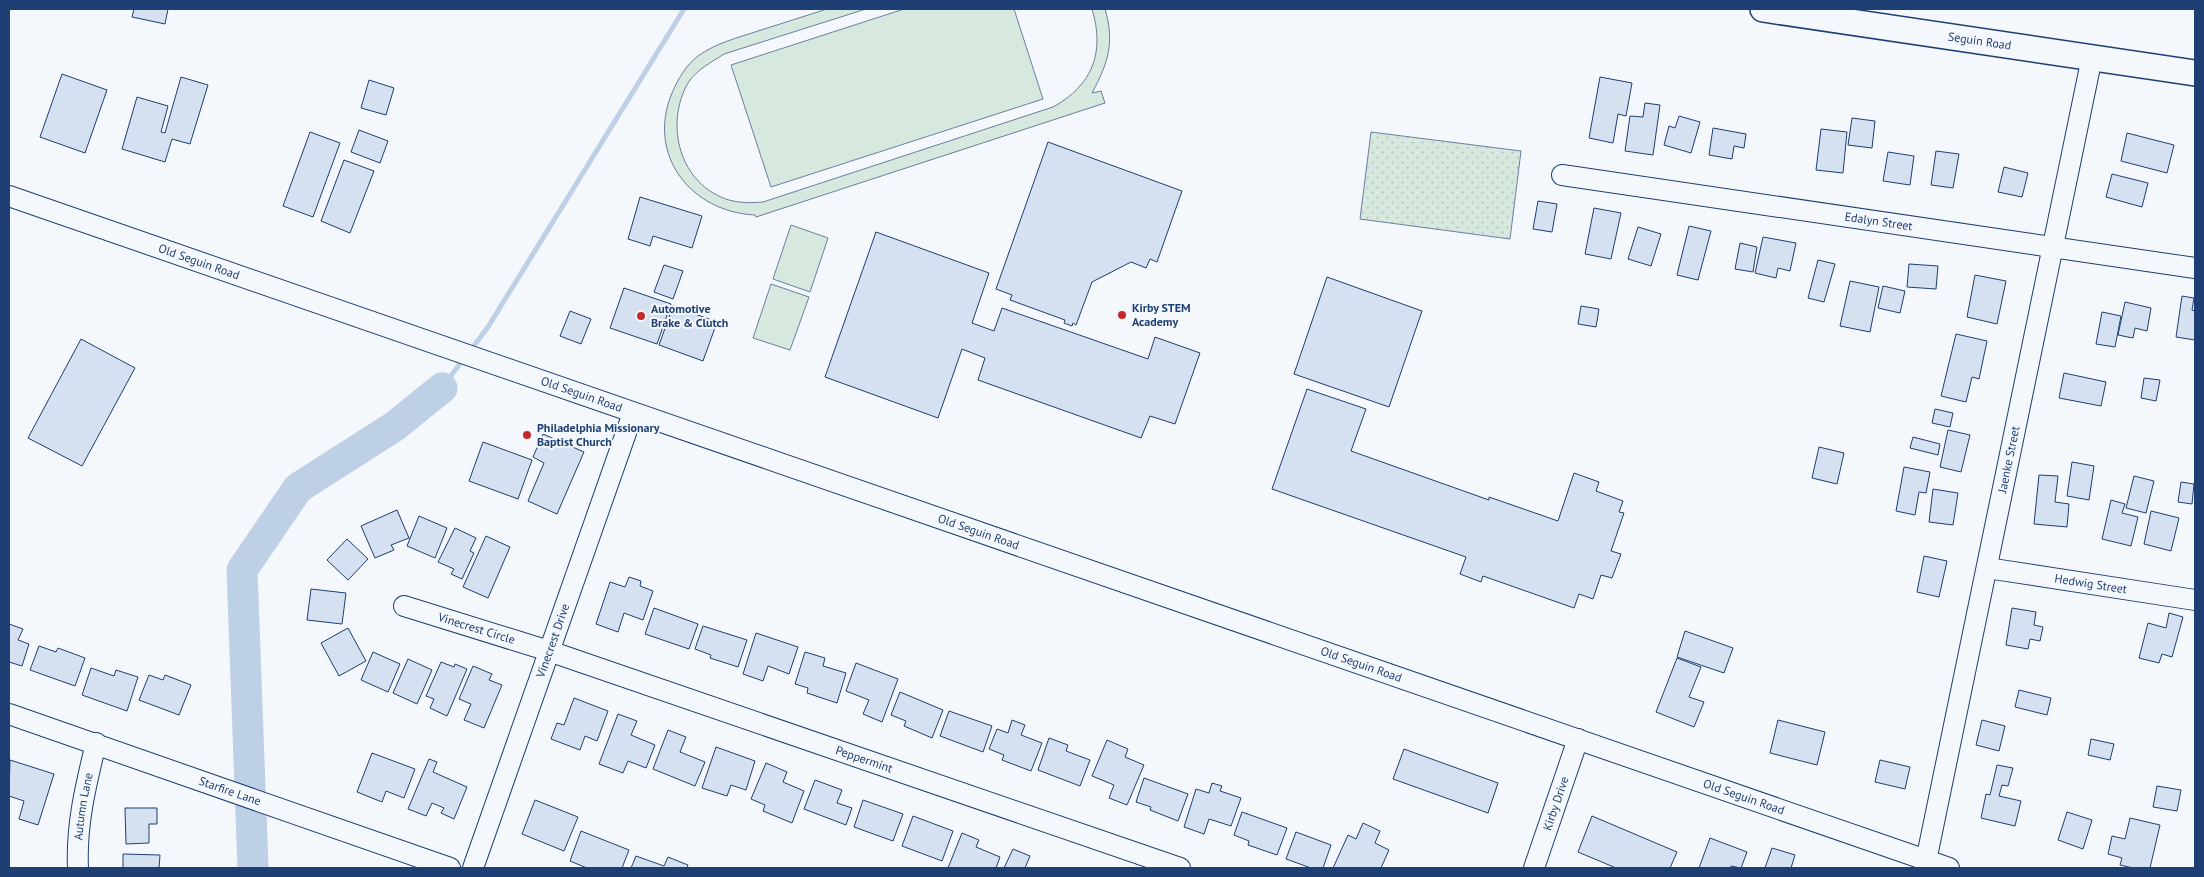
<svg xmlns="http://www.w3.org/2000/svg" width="2204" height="877" font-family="'PT Sans',sans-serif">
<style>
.grass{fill:#d7e8df;stroke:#687fa3}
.park{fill:url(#park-dots);stroke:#687fa3}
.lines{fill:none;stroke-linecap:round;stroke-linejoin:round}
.stream{stroke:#bed0e5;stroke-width:5}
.river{stroke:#bed0e5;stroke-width:31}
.building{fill:#d5e0f0;stroke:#1d3f73}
.minor-casing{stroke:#1d3f73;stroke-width:22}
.major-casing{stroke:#1d3f73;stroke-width:28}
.minor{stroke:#f4f7fb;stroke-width:20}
.major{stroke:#f4f7fb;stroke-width:25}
.poi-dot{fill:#c62828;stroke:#f4f7fb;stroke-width:2}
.labels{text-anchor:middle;stroke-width:4;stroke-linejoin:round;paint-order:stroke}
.street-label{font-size:12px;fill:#1d3f73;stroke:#f4f7fb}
.poi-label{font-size:12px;font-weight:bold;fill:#1d3f73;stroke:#f4f7fb;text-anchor:start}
</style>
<defs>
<pattern id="park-dots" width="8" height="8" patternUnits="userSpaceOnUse" patternTransform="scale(1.25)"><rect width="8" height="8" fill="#d7e8df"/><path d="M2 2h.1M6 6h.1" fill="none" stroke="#b8c8c3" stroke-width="1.8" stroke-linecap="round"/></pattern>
</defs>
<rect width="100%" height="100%" fill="#f4f7fb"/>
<path class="grass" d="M827 9H866L724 54C712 62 696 70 688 83 664 125 680 185 729 200 740 203 751 203 763 202L1053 107C1093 85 1105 52 1092 9H1105C1115 43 1108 63 1092 93L1101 91 1105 103 756 217 755 215C691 212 646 155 672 93 678 79 686 65 698 56 716 43 737 38 758 31 781 24 804 16 827 9Z
M904 9H1014L1043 99 771 187 731 65Z
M791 225 828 238 810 292 773 279Z
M771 284 809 297 790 350 753 338Z"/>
<path class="park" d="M1371 132 1521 151 1510 239 1360 219Z"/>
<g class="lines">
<path class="stream" d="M470 351 488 327 684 9
M442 388 464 358"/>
<path class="river" d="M253 868 242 570 298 488 395 426 442 388"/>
</g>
<path class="building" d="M134 9H168L165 24 132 17Z
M62 74 107 90 85 153 40 137Z
M181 77 208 85 190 144 172 139 165 162 122 149 137 97 168 106 161 132 165 133Z
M1600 77 1632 83 1626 116 1618 114 1613 143 1589 138Z
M369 80 394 88 386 115 361 108Z
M1645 103 1660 105 1653 155 1625 151 1630 116 1643 117Z
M1679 116 1700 122 1691 153 1664 145 1669 126 1675 128Z
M1852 118 1875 121 1872 148 1848 145Z
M1713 128 1746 134 1744 148 1734 146 1732 159 1709 155Z
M1821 129 1847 132 1843 173 1816 170Z
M359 130 388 141 380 163 351 152Z
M310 132 340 143 313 217 283 206Z
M2127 133 2174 145 2167 173 2121 161Z
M1048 142 1182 191 1157 262 1150 259 1146 268 1131 262 1092 282 1076 325 1073 323 1072 326 1064 323 1065 320 1010 300 1012 295 996 289Z
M1936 151 1959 154 1953 188 1931 185Z
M1888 152 1914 156 1910 185 1883 181Z
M344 160 374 171 350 233 321 221Z
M2004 167 2028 173 2022 197 1998 192Z
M2112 174 2148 183 2142 207 2106 197Z
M640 197 702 216 692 248 653 236 650 246 628 239Z
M1538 201 1557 204 1552 232 1533 229Z
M1594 208 1621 213 1611 259 1585 254Z
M1689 226 1711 231 1698 280 1677 275Z
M1638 227 1661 234 1651 266 1628 259Z
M876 232 989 273 972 323 994 331 1002 308 1148 359 1155 337 1200 353 1175 424 1150 416 1141 438 978 380 985 358 962 349 938 418 825 377Z
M1763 237 1796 243 1790 271 1778 268 1776 278 1755 273Z
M1740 243 1757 247 1753 272 1735 269Z
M1818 260 1835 264 1824 302 1808 298Z
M1909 264 1938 266 1936 289 1907 287Z
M664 265 683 271 673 299 654 292Z
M1975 275 2006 281 1997 324 1967 317Z
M1327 277 1422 311 1389 407 1294 374Z
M1850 281 1879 287 1870 332 1840 326Z
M1883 286 1905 291 1900 313 1878 308Z
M624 288 671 304 657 344 610 328Z
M2182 296 2194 298 2192 310 2195 311V340L2176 337Z
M2125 302 2151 308 2147 331 2135 328 2133 338 2118 335Z
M673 306 717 322 703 361 659 345Z
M1581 306 1599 309 1596 327 1578 324Z
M570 311 591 319 581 344 560 336Z
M2102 312 2121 316 2115 347 2096 344Z
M1956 334 1987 341 1979 379 1972 377 1966 402 1941 396Z
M81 339 135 368 82 466 28 438Z
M2064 373 2106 382 2101 406 2059 398Z
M2144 378 2160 380 2156 401 2141 398Z
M1307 389 1366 409 1351 451 1489 500V497L1558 521 1574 473 1599 482 1596 491 1623 501 1619 512 1624 513 1611 551 1621 554 1612 578 1601 575 1593 599 1579 594 1574 608 1483 576 1481 582 1460 574 1466 557 1272 489Z
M1935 409 1953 413 1950 427 1932 423Z
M1948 430 1970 435 1961 472 1940 467Z
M543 434 584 452 557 514 528 501 544 463 533 457Z
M1913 437 1940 444 1938 455 1910 448Z
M483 442 532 460 518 499 469 481Z
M1819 447 1844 453 1837 484 1812 478Z
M2072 462 2094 466 2089 500 2067 496Z
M1904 467 1930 472 1926 493 1919 492 1915 515 1896 511Z
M2039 475 2058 476 2055 502 2069 504 2067 527 2034 524Z
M2134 476 2154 481 2146 513 2126 508Z
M2181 482 2194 484 2192 504 2178 502Z
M1933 489 1958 493 1953 525 1929 522Z
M2111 500 2125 504 2122 513 2138 517 2131 546 2102 539Z
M397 510 409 538 391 545 394 550 375 558 361 526Z
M2151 511 2179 518 2171 551 2144 544Z
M419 516 447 528 435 558 407 546Z
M455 528 476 538 470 551 474 553 462 579 451 574 454 569 438 562Z
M486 536 510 547 488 598 463 587Z
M347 539 368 559 348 580 327 560Z
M1924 556 1947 561 1939 597 1917 592Z
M629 577 641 581 640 586 653 591 643 620 624 613 618 632 596 624 610 582 625 587Z
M311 589 346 593 342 624 307 620Z
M654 608 698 624 689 649 645 634Z
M2012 608 2036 612 2034 625 2043 627 2040 641 2030 639 2028 649 2006 645Z
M2169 613 2183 617 2172 657 2162 654 2159 663 2139 658 2148 623 2166 628Z
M9 624 23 629 18 640 29 644 22 666 9 662Z
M703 626 747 640 738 667 710 658 711 655 695 649Z
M348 628 366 661 339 676 321 643Z
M1685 631 1733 648 1724 673 1677 657Z
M756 633 798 647 789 674 768 666 763 681 743 674Z
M39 646 56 652 58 648 85 658 75 686 30 670Z
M373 652 400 664 388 692 361 680Z
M805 652 825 658 823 666 846 673 837 703 807 693 808 688 795 684Z
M1677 658 1701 667 1689 697 1704 702 1694 727 1656 712Z
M408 659 432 670 417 704 393 693Z
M441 662 454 667 455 664 467 669 447 716 430 708 434 699 426 696Z
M856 663 898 679 882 722 863 714 869 700 846 691Z
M473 666 492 674 489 680 502 685 484 728 464 720 471 704 459 699Z
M91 668 114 676 116 670 138 677 127 711 82 695Z
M149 675 163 680 165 675 191 685 179 715 139 700Z
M2019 690 2051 698 2047 715 2015 707Z
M900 692 943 710 932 738 904 726 906 721 891 715Z
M574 698 608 711 597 741 585 736 580 750 551 739 557 723 564 725Z
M949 711 992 726 983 752 940 736Z
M618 714 637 721 631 735 655 745 646 768 628 761 623 773 599 764Z
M1012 720 1025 725 1021 735 1042 743 1031 771 1002 760 1004 755 989 749 997 729 1008 733Z
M1778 720 1825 732 1817 765 1770 753Z
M1982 720 2005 726 1999 751 1976 745Z
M668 730 686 737 680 752 705 762 695 786 653 769Z
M1049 738 1068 745 1066 751 1090 760 1080 786 1038 770Z
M2091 739 2114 744 2110 760 2088 755Z
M1107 740 1128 749 1125 757 1144 765 1127 805 1109 798 1114 785 1092 776Z
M716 747 755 761 746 790 731 785 727 796 702 788Z
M1404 749 1498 783 1488 813 1393 779Z
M372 753 415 769 404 798 386 791 382 802 357 792Z
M429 759 437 762 433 772 467 787 454 819 441 813 444 808 432 803 426 816 408 809Z
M10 760 54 774 38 825 19 819 24 801 9 796Z
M1880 760 1910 767 1905 789 1875 782Z
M766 763 787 772 783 782 804 791 792 823 763 811 765 805 751 799Z
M1997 765 2013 768 2008 786 2002 785 1999 796 2021 801 2015 826 1981 818 1986 794 1990 795Z
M1144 778 1188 794 1178 821 1150 810 1151 807 1136 802Z
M815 780 842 790 837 803 852 808 846 825 804 809Z
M1212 783 1222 786 1220 791 1241 798 1231 826 1209 819 1204 834 1184 827 1196 789 1209 793Z
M2157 786 2181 790 2177 811 2153 807Z
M535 800 578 817 564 851 522 834Z
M863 800 903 814 893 841 854 827Z
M125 808H157V824H149V843L126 844Z
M1242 812 1287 828 1277 855 1248 845 1249 841 1234 835Z
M2067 812 2092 820 2083 849 2058 840Z
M913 816 953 831 942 861 902 846Z
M1592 816 1677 852 1670 868H1616L1578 852Z
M2130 818 2160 825 2150 868H2133L2120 865 2122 858 2108 854 2112 836 2125 839Z
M1363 823 1380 831 1375 843 1389 850 1381 868H1333L1348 835 1356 839Z
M581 831 629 850 622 868H587L570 861Z
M1296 832 1331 845 1323 868H1311L1286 859Z
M962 833 979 840 976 847 1000 857 996 868H948Z
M1710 838 1747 852 1741 868 1731 866 1730 868H1699Z
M1772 848 1795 855 1791 868H1765Z
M1013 849 1030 856 1025 868H1004Z
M123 854 160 855 159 868H123Z
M636 856 664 866 668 857 688 865 687 868H631Z"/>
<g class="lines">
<defs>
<g id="minor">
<path id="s1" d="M1562 175 2195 268"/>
<path id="s2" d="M9 196 1949 868"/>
<path id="s3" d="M1987 568 2195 600"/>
<path id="s4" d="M404 606 549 651 1180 868"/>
<path id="s5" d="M9 714 450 868"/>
<path id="s6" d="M1926 861 2092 57"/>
<path id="s7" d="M78 868C76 824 86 785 96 743"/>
<path id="s8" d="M473 868 633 413"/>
<path id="s9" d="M1534 868 1578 739"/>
</g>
<g id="major">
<path id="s10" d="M1763 9 2195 73"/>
</g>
</defs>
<use href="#minor" class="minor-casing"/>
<use href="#major" class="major-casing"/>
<use href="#minor" class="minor"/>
<use href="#major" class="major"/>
</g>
<g class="poi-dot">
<circle cx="1122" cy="315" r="5"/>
<circle cx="641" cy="316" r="5"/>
<circle cx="527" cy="435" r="5"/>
</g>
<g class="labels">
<g class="street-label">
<text dy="4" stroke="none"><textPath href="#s10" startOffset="219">Seguin Road</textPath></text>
<text dy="4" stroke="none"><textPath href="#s1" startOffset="320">Edalyn Street</textPath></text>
<text dy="4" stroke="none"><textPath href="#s2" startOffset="201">Old Seguin Road</textPath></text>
<text dy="4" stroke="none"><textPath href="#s2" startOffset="606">Old Seguin Road</textPath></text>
<text dy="4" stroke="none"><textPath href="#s6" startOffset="410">Jaenke Street</textPath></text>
<text dy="4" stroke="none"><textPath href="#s2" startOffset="1026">Old Seguin Road</textPath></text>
<text dy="4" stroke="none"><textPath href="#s3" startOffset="105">Hedwig Street</textPath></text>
<text dy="4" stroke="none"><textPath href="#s4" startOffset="76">Vinecrest Circle</textPath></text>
<text dy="4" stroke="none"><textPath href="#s8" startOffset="241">Vinecrest Drive</textPath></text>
<text dy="4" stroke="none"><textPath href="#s2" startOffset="1431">Old Seguin Road</textPath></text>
<text dy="4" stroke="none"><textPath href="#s4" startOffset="485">Peppermint</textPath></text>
<text dy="4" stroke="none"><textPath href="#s5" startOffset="234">Starfire Lane</textPath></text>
<text dy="4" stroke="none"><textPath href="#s2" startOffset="1836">Old Seguin Road</textPath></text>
<text dy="4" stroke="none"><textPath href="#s9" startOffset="68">Kirby Drive</textPath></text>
<text dy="4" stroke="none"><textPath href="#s7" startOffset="62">Autumn Lane</textPath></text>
</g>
<g class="poi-label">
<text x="1132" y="312">Kirby STEM<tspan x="1132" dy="14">Academy</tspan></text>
<text x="651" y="313">Automotive<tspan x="651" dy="14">Brake &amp; Clutch</tspan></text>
<text x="537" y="432">Philadelphia Missionary<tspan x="537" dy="14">Baptist Church</tspan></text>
</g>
</g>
<rect width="2204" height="877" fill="none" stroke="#1d3f73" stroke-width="20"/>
</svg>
